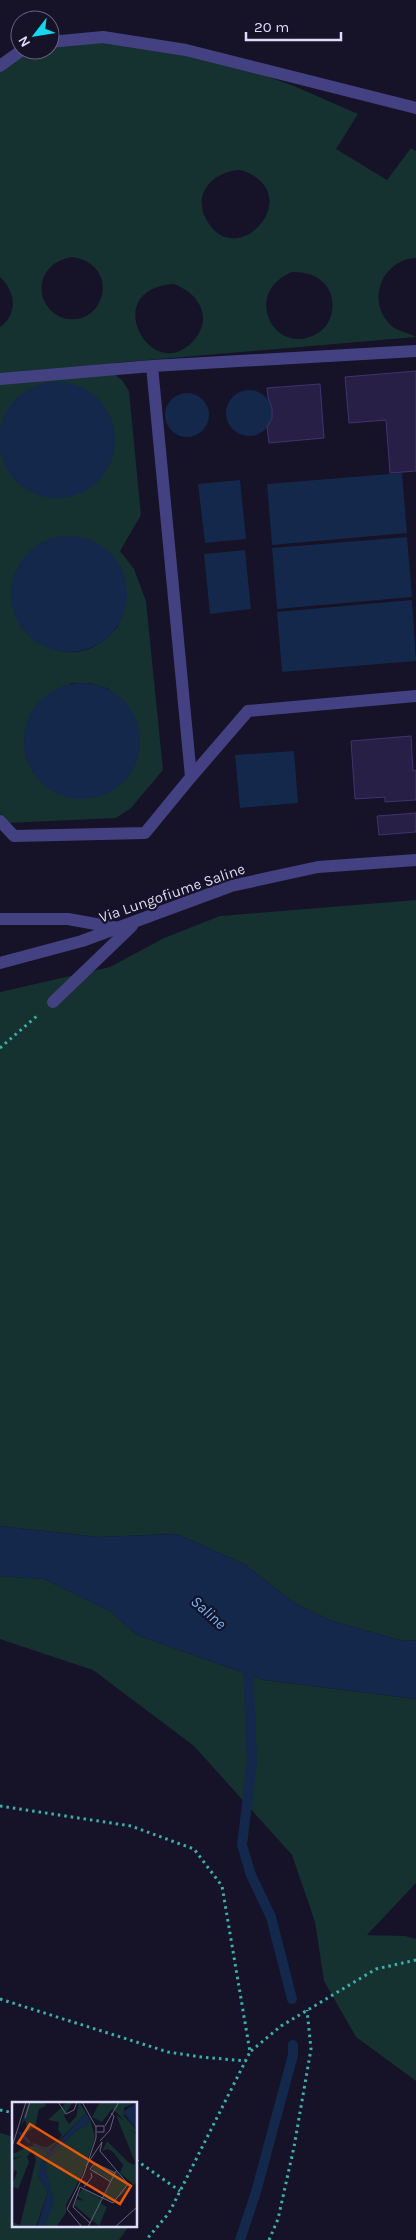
<svg xmlns="http://www.w3.org/2000/svg" width="416" height="2240" font-family="Karla,sans-serif">
<style>
.green{fill:#153130;fill-rule:evenodd}
.water{fill:#13284b}
.lines{fill:none;stroke-linecap:round;stroke-linejoin:round}
.stream{stroke:#13284b;stroke-width:10}
.building{fill:#281f47;stroke:#403371}
.path{stroke:#3ab2ac;stroke-width:3;stroke-dasharray:2.5 4;stroke-linecap:butt}
.service{stroke:#444183;stroke-width:12}
.tertiary{stroke:#444183;stroke-width:12}
.labels{text-anchor:middle;stroke-width:4.5;stroke-linejoin:round;paint-order:stroke}
.street-label{font-size:15px;fill:#dfdbfc;stroke:#161227}
.water-label{font-size:16px;font-style:italic;fill:#71b6f4;stroke:#161227}
.inset-river{fill:none;stroke:#13284b;stroke-width:2.5}
.inset-road{fill:none;stroke:#66627c;stroke-width:1}
.view{fill:#e8590c;fill-opacity:0.15;stroke:#e8590c;stroke-width:2.5}
.inset-edge{fill:none;stroke:#dfdbfc;stroke-width:2.5}
</style>
<rect width="100%" height="100%" fill="#161227"/>
<path class="green" d="M103 37 213 57 294 86 358 114 336 149 387 180 411 148 416 151V258C385 259 367 296 387 321 396 333 407 331 416 337L113 363 114 374 122 380 129 391 141 515 120 551 134 569 146 601 163 770 131 808 116 818 8 823 0 814V447L1 456 28 390C13 402 4 413 0 432V327C18 314 16 292 0 277V66L22 50H50V42ZM240 170C310 191 237 276 206 219 192 192 215 171 240 170ZM72 257C124 265 103 332 61 317 53 314 46 306 43 298 37 276 52 260 72 257ZM292 272C315 271 336 285 332 311 331 319 326 328 318 333 276 359 240 294 292 272ZM173 284C198 292 214 317 194 340 153 388 97 290 173 284ZM119 625C94 655 69 660 35 641ZM71 683H90L109 689 34 774 26 757 24 738Z
M416 900V1640L403 1641 332 1621 294 1603 244 1564 177 1534 98 1537 0 1526V992L110 967 164 938 220 916Z
M0 1576 44 1579 110 1611 137 1635 264 1680 416 1699V1883L367 1935 405 1936 416 1939V2081L356 2037 324 1981 315 1922 292 1855 194 1746 93 1670 0 1639Z
M0 2133 14 2137V2226H129L119 2240H0Z"/>
<path class="water" d="M-1 440a58 58 0 1 1 116 0a58 58 0 1 1-116 0Z
M226 413a23 23 0 1 1 46 0a23 23 0 1 1-46 0Z
M165 415a22 22 0 1 1 44 0a22 22 0 1 1-44 0Z
M402 473 407 533 272 545 267 484Z
M240 480 246 539 205 543 198 484Z
M11 594a58 58 0 1 1 116 0a58 58 0 1 1-116 0Z
M407 537 412 597 277 609 272 548Z
M245 550 251 609 210 614 204 554Z
M412 600 416 661 282 672 277 612Z
M24 741a58 58 0 1 1 116 0a58 58 0 1 1-116 0Z
M294 751 298 803 240 808 235 755Z
M0 1526 98 1537 177 1534 244 1564 294 1603 332 1621 403 1641 416 1640V1699L264 1680 137 1635 110 1611 44 1579 0 1576Z"/>
<g class="lines">
<path class="stream" d="M248 1662 252 1763 242 1845 251 1875 271 1917 292 1999
M240 2240 256 2192 293 2055V2045"/>
</g>
<path class="building" d="M416 371V471L390 473 386 420 349 423 345 377Z
M320 384 324 438 269 443 267 427 272 418V408L268 398 267 388Z
M411 736 413 771 416 770V800L385 802V797L355 799 351 741Z
M416 813V832L379 835 377 816Z"/>
<g class="lines">
<path class="path" d="M0 1048 38 1015
M0 1806 131 1826 194 1849 222 1886 250 2052 169 2213 146 2240
M0 1999 168 2052 201 2057 246 2061
M251 2051 281 2026 376 1969 416 1960
M0 2110 14 2113
M136 2160 180 2191
M269 2240 278 2219 294 2147 311 2049 307 2010"/>
<path class="service" d="M50 42 103 37 186 50 416 108
M0 66 22 50
M0 379 152 366 416 351
M191 777 248 711 416 696
M0 821 14 836 145 833 191 777 152 366
M0 919H68L118 928
M53 1002 132 926"/>
<path class="tertiary" d="M0 963 82 941 231 886 318 867 416 860"/>
</g>
<g class="labels">
<g class="street-label">
<text transform="translate(172 893) rotate(-19)" y="5">Via Lungofiume Saline</text>
</g>
<g class="water-label">
<text transform="translate(209 1612) rotate(42)" y="6">Saline</text>
</g>
</g>
<g transform="translate(12 2102)">
<rect width="125" height="125" fill="#161227"/>
<path d="M16 0H32L34 4 27 7 23 25 16 30 13 18 9 24ZM55 0H61L52 14 57 22 64 15 67 0 74 11 36 50 26 74 36 90 24 125H0V120L8 123 24 58 21 48 15 55 17 60 6 87 0 84 5 70 3 68 0 73V59L9 54 3 56 1 52 17 44 35 45 45 39 50 33 46 28 47 20 36 18ZM88 0H124L112 6V14L125 28V31L121 29 125 33V80L122 83 108 71 111 63 102 51 96 47 90 49 95 39 116 60 122 63 123 60 104 13 112 18 105 11 100 7 90 20 80 15ZM78 17 83 35 72 69 54 103V111L44 125H32L41 100 32 60 65 28 75 23ZM82 61 105 70 116 83 111 92 100 99 91 97 100 79 80 70ZM71 86 90 97 88 101 95 105 87 124 62 103 65 97 72 99 65 94Z" fill="#153130"/>
<path d="M125 0V28L111 10ZM74 11 78 17 75 23 65 28 32 60 42 100 32 125H25L36 90 26 74 29 59Z" fill="#13284b"/>
<path class="inset-river" d="M7 30 18 41M21 42 38 50"/>
<path class="inset-road" d="M46 0 54 12 62 8 65 0M70 0 84 25M13 16 18 0M93 24 107 0M88 39 98 28 102 14 99 11M0 45 14 0M74 64 90 40 88 49 116 82 101 101 68 85 61 105 78 121M99 80 78 67 83 61 103 71M72 85 80 75 79 71M70 125 55 107 72 72 84 36V24H92V30H85M76 125 104 69M103 125 125 105"/>
<path class="view" d="M18 22 119 84 108 102 6 41Z"/>
<rect width="125" height="125" class="inset-edge"/>
</g>
<g transform="translate(35 35) rotate(239)"><circle r="24" fill="#161227" stroke="#66627c"/>
<path d="M0-4L9 19L0 12L-9 19Z" fill="#16d6ee"/>
<text y="-8" font-size="14" font-weight="bold" text-anchor="middle" fill="#dfdbfc">N</text>
</g>
<path d="M246 32v8h95v-8" fill="none" stroke="#dfdbfc" stroke-width="2.5"/>
<text x="254" y="32" font-size="15" fill="#dfdbfc" stroke="#161227" stroke-width="4" paint-order="stroke">20 m</text>
</svg>
